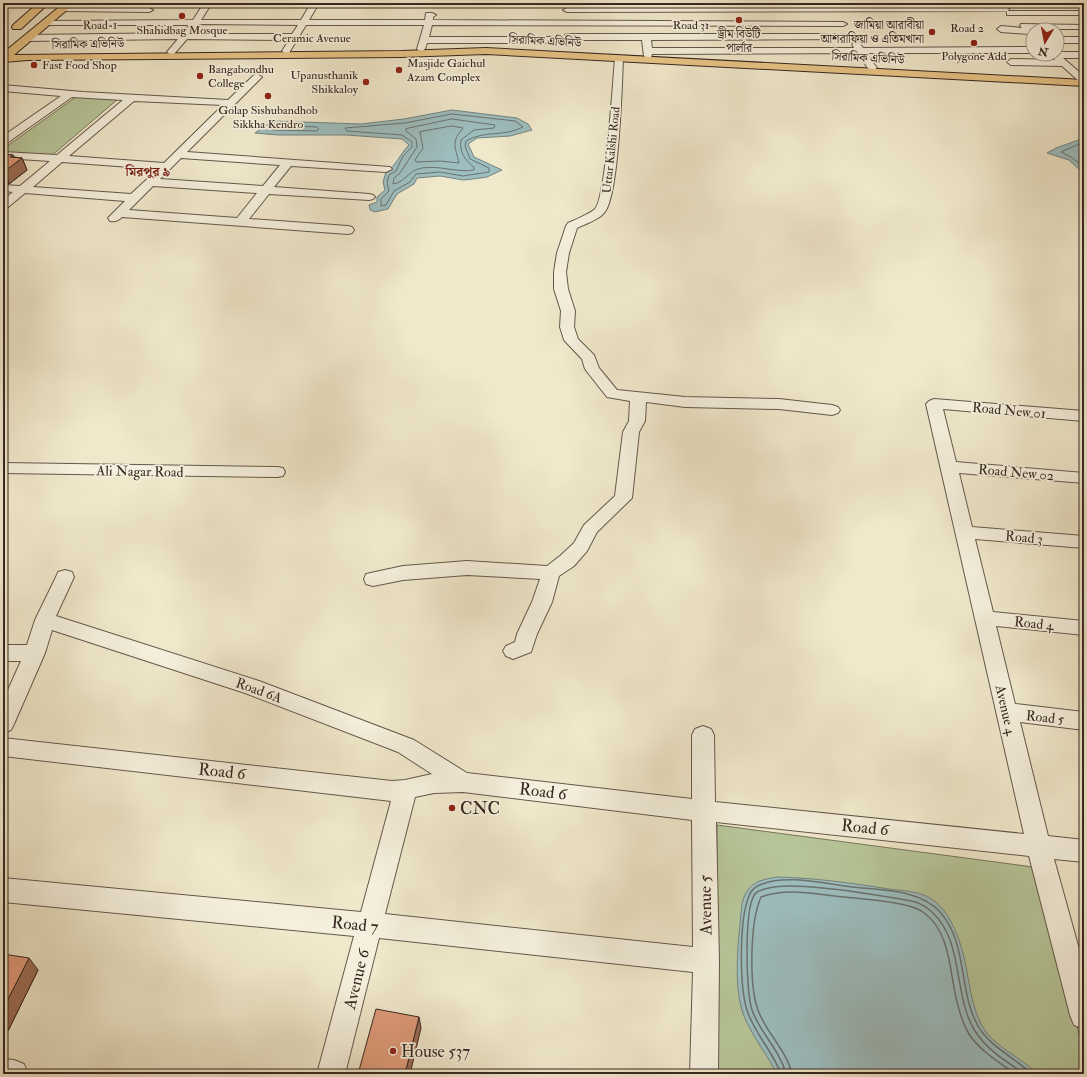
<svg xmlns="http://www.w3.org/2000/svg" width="1087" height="1077" font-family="'IM FELL Double Pica','Noto Serif Bengali',serif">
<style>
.green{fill:#b7c699;stroke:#77765d}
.water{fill:#9dbec0;stroke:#748280}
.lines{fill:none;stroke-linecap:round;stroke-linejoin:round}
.shore-far1{stroke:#6a7270;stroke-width:1}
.shore{stroke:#6a7270;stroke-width:1.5}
.minor-casing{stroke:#65574c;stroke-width:2}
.major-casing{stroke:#372721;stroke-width:2}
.minor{fill:#f5f0dd;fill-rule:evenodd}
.major{fill:#e8c486;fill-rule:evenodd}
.wall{fill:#c08468;stroke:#372721}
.shaded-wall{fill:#9c6c55;stroke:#372721}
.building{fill:#df9a79;stroke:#372721}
.poi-dot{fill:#8f2418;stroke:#f5f0dd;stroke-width:1.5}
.labels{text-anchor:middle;stroke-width:3.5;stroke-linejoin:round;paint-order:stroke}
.far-street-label{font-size:12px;fill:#372721;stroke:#f5f0dd}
.far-poi-label{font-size:12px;fill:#372721;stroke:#f5f0dd}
.far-quarter-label{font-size:13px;font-weight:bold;fill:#7a1f14;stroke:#f5f0dd}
.street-label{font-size:14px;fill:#372721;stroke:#f5f0dd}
.near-street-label{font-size:17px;fill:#372721;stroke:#f5f0dd}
.near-poi-label{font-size:17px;fill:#372721;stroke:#f5f0dd;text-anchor:start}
</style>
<rect width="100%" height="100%" fill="#f0e8cb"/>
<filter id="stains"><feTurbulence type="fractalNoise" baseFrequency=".005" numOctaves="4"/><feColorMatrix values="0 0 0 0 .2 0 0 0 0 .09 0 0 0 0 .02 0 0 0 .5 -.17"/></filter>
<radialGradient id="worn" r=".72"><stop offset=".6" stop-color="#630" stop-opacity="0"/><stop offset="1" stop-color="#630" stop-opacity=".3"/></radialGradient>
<path class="green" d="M76 97 118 99 50 157 3 153V149Z
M717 825 1033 867 1084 1052V1074H716Z"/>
<path class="water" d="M452 110 517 118 528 124 532 130 510 136 477 138 468 144 474 157 502 170 487 177 473 179 463 180 440 176 417 178 414 184 397 194 388 209 375 212 370 210 369 205 377 202V197L385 190 383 182 386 172C396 166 400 154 409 145L402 139 346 135H278L255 133 273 121 361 124 404 119Z
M1084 138V172L1081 171 1069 160 1047 153 1056 148Z
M778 877C815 878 852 883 889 889 903 891 918 891 930 898 944 906 954 925 959 940 969 967 968 998 981 1024 992 1047 1021 1056 1037 1074H777C768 1056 755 1040 746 1021 731 988 739 939 742 903 748 883 758 880 778 877Z"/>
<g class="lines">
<path class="shore-far1" d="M452 114 515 121 523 127C505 137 484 130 466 141L465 146 470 159 489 168V172L463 176 440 172 416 174 410 182 394 191 386 205 381 206V199L389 191 387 182 389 175 396 171 403 156 412 147V142L402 135 347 131 345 128 405 123Z
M452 119 495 125 494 128 474 130 461 140C459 151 465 161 474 167V170C457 173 439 165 422 168 408 170 406 182 393 184L394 178 400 173 417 147 416 139 406 131V129Z
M274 125 317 127 319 129 317 131 273 130 271 128Z
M452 126 463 128C451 142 455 146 459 163L440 161 416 162 415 160 423 148 420 132Z
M1084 142 1061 152 1071 157 1084 167"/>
<path class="shore" d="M781 1074C773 1052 756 1035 748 1013 739 989 739 920 749 896 751 890 756 886 762 884 787 874 826 884 852 887 880 890 920 889 940 912 968 943 958 991 978 1026 990 1047 1015 1058 1032 1074
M786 1074C780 1050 760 1033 752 1010 746 994 743 901 757 892 776 882 811 887 832 889 853 891 874 895 895 898 902 900 911 900 918 903 923 905 930 910 933 913 964 942 953 996 975 1031 987 1050 1007 1062 1025 1074
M792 1074C787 1052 769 1035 760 1015 748 990 750 922 761 897 789 887 817 895 845 897 863 899 909 902 923 912 945 927 949 957 953 982 956 1000 960 1019 969 1034 980 1051 999 1062 1015 1074"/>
<defs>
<path id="minor" d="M204 3H212L201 20H301L311 3H319L309 20H425L426 13H432L436 15 433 17V20L843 22 847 24 843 26 432 25 429 37H564L565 35 568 34H851L855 37 854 39 651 40 652 48H854L852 44 856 41 859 42 863 48 1033 47V53H866L877 68 872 71 869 70 858 53 652 54 651 58 648 59 644 56 642 40H572L571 42 568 43H427L425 49 421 52 417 49 424 25H306L289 53 286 54 282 51 289 40 187 39 174 54 171 55 167 52 178 39 27 41 23 38 27 35 182 33 190 25H45L41 23 45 21 193 20ZM198 24 298 25 292 34H191Z
M59 7 149 8 153 10 149 12 62 11H59Z
M1005 7 1009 9 1008 11 567 12 563 10 567 8Z
M1007 11H1084V15H1007Z
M1021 24 1084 25V29H1029L1033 31 1029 34 1001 32 997 29 1001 26 1022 28 1020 26Z
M1057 37H1084V43H1057Z
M1057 52H1084V58H1063L1084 76V83L1080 82 1062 66 1011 65 1007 62 1011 59 1055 60 1051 55 1057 54Z
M619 55 623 58C622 84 619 199 604 213 598 220 585 224 577 228L569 253 566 272 568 289 575 311 574 327 578 339 594 355 599 368 617 390 685 397 779 399 832 405 838 407 840 410 838 413 832 415 779 409 685 407 646 402 645 421 639 432 632 498 597 532 587 551 574 566 559 576 552 602 537 634 531 652 513 659 506 656 503 651 506 646 515 642 517 634 532 602 540 579 467 575 403 580 373 586 366 584 364 579 366 574 403 566 467 561 547 566 560 556 574 543 584 525 615 496 623 432 629 421 630 401 607 397 585 369 582 359 564 340 560 327 561 311 554 289V272L557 253 566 226 568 223C575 220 589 214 595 209 606 198 613 81 615 58Z
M257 74 262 77 187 152 390 167 392 169 386 172 291 166 274 187 369 194 373 195 375 197 373 199 369 200 269 194 249 219 348 226 352 227 354 230 352 233 348 234 122 217C118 221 115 222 110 221L108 218 125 201 25 193 7 208 3 210V200L13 192 3 191V185L20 186 50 161 3 158V152L57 155 123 100 72 97 7 143 3 144V136L61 96 3 91V85L83 92 228 100 254 75ZM134 101 223 105 164 163 69 156ZM181 158 280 165 263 186 160 179ZM62 162 158 169 131 194 33 187ZM153 186 257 193 237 218 129 210Z
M934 399 1084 411V421L943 409 956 462 1084 473V483L959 473 972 527 1084 536V548L975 539 993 612 1084 621V635L996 626 1015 704 1084 712V730L1020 722 1048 836 1084 840V862L1054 859 1084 967V1029L1074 1025 1070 1015 1029 856 716 822 719 961 718 1074H690L693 972 379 938 345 1074H317L354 936 3 902V878L361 912 391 801 3 756V738L392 781 405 780 432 774 398 752 245 693 52 630 45 653 14 724 11 730 3 733V701L21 661H3V645H27L35 620 56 577 58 572 65 570 72 572 74 577 56 616 259 681 414 740 467 773 692 799V735L695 729 703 726 711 729 714 735 715 802 1024 834 926 404 929 401ZM463 792 692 820 693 947 385 914 415 797 434 793Z
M3 463 277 467 283 468 285 472 283 476 277 477 3 473Z
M3 1059 14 1060 24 1064 28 1074H3Z"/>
<path id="major" d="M38 3H49L21 29H13L12 27 13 25Z
M64 3H75L14 55 401 51 486 48 1084 80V86L486 54 401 57 28 60 3 62V53Z"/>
</defs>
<use href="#minor" class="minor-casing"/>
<use href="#major" class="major-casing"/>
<use href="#minor" class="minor"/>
<use href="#major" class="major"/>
</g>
<path class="wall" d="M3 154 13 155 14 157 22 158 27 170 9 184H3Z
M3 954 38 970 8 1031 3 1030Z"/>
<path class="shaded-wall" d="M13 155 16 163 22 158 27 170 9 184 5 171 10 157Z
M29 958 38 970 8 1031 3 1026V1009Z
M419 1017 421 1028 410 1074H405Z"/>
<path class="building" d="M3 154 13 155 10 157 22 158 5 171H3Z
M3 954 29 958 3 1009Z
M376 1009 419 1017 405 1074H358Z"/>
<g class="poi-dot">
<circle cx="182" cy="16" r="4"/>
<circle cx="739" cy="20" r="4"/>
<circle cx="932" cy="32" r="4"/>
<circle cx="974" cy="43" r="4"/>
<circle cx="34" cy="65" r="4"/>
<circle cx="399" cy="70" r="4"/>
<circle cx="200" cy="76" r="4"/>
<circle cx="366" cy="82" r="4"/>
<circle cx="268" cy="96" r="4"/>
<circle cx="452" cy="808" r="4"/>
<circle cx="393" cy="1051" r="4"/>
</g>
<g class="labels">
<g class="far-street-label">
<text transform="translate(100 25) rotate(-1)" y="4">Road-1</text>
<text x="691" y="29">Road 31</text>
<text x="967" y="32">Road 2</text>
<text x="312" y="42">Ceramic Avenue</text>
<text transform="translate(545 41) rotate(3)" y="4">সিরামিক এভিনিউ</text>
<text transform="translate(88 44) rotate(-1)" y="4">সিরামিক এভিনিউ</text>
<text transform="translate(868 58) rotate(3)" y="4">সিরামিক এভিনিউ</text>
<text transform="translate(611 150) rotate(-84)" y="4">Uttar Kalshi Road</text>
</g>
<g class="far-poi-label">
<text x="924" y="29" text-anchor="end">জামিয়া আরাবীয়া<tspan x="924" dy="14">আশরাফিয়া ও এতিমখানা</tspan></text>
<text x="182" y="34">Shahidbag Mosque</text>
<text x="739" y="38">ড্রীম বিউটি<tspan x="739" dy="14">পার্লার</tspan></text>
<text x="974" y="60">Polygone Add</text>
<text x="407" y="67" text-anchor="start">Masjide Gaichul<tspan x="407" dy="14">Azam Complex</tspan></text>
<text x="42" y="69" text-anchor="start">Fast Food Shop</text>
<text x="208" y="73" text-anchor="start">Bangabondhu<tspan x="208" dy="14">College</tspan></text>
<text x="358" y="79" text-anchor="end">Upanusthanik<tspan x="358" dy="14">Shikkaloy</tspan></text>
<text x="268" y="114">Golap Sishubandhob<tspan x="268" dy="14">Sikkha Kendro</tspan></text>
</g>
<g class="far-quarter-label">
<text x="148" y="176">মিরপুর ৯</text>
</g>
<g class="street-label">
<text transform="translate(1009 410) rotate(5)" y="5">Road New 01</text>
<text transform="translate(140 471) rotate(1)" y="5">Ali Nagar Road</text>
<text transform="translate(1016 472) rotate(5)" y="5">Road New 02</text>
<text transform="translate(1024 537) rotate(5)" y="5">Road 3</text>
<text transform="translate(1034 623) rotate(6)" y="5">Road 4</text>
<text transform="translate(259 690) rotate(20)" y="5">Road 6A</text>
<text transform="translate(1006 710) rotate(77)" y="5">Avenue 4</text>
<text transform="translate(1045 717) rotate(6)" y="5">Road 5</text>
</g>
<g class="near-street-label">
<text transform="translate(222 771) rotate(6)" y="6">Road 6</text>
<text transform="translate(543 791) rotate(7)" y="6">Road 6</text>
<text transform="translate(865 827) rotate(6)" y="6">Road 6</text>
<text transform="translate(705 905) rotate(-91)" y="6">Avenue 5</text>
<text transform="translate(355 924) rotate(6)" y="6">Road 7</text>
<text transform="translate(356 979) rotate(-76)" y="6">Avenue 6</text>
</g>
<g class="near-poi-label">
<text x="460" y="814">CNC</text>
<text x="401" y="1057">House 537</text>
</g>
</g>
<rect width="1087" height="1077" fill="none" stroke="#f0e8cb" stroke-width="16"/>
<rect x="4" y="4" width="1079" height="1069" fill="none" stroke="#372721" stroke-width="2"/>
<rect x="8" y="8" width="1071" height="1061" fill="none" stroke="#372721"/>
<g transform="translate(1045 42) rotate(190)"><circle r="19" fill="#f5f0dd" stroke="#a9a092"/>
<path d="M0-3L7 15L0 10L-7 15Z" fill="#8f2418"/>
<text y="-6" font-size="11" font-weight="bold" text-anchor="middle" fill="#372721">N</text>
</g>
<rect width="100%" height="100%" filter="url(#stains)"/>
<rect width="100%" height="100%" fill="url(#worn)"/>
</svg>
